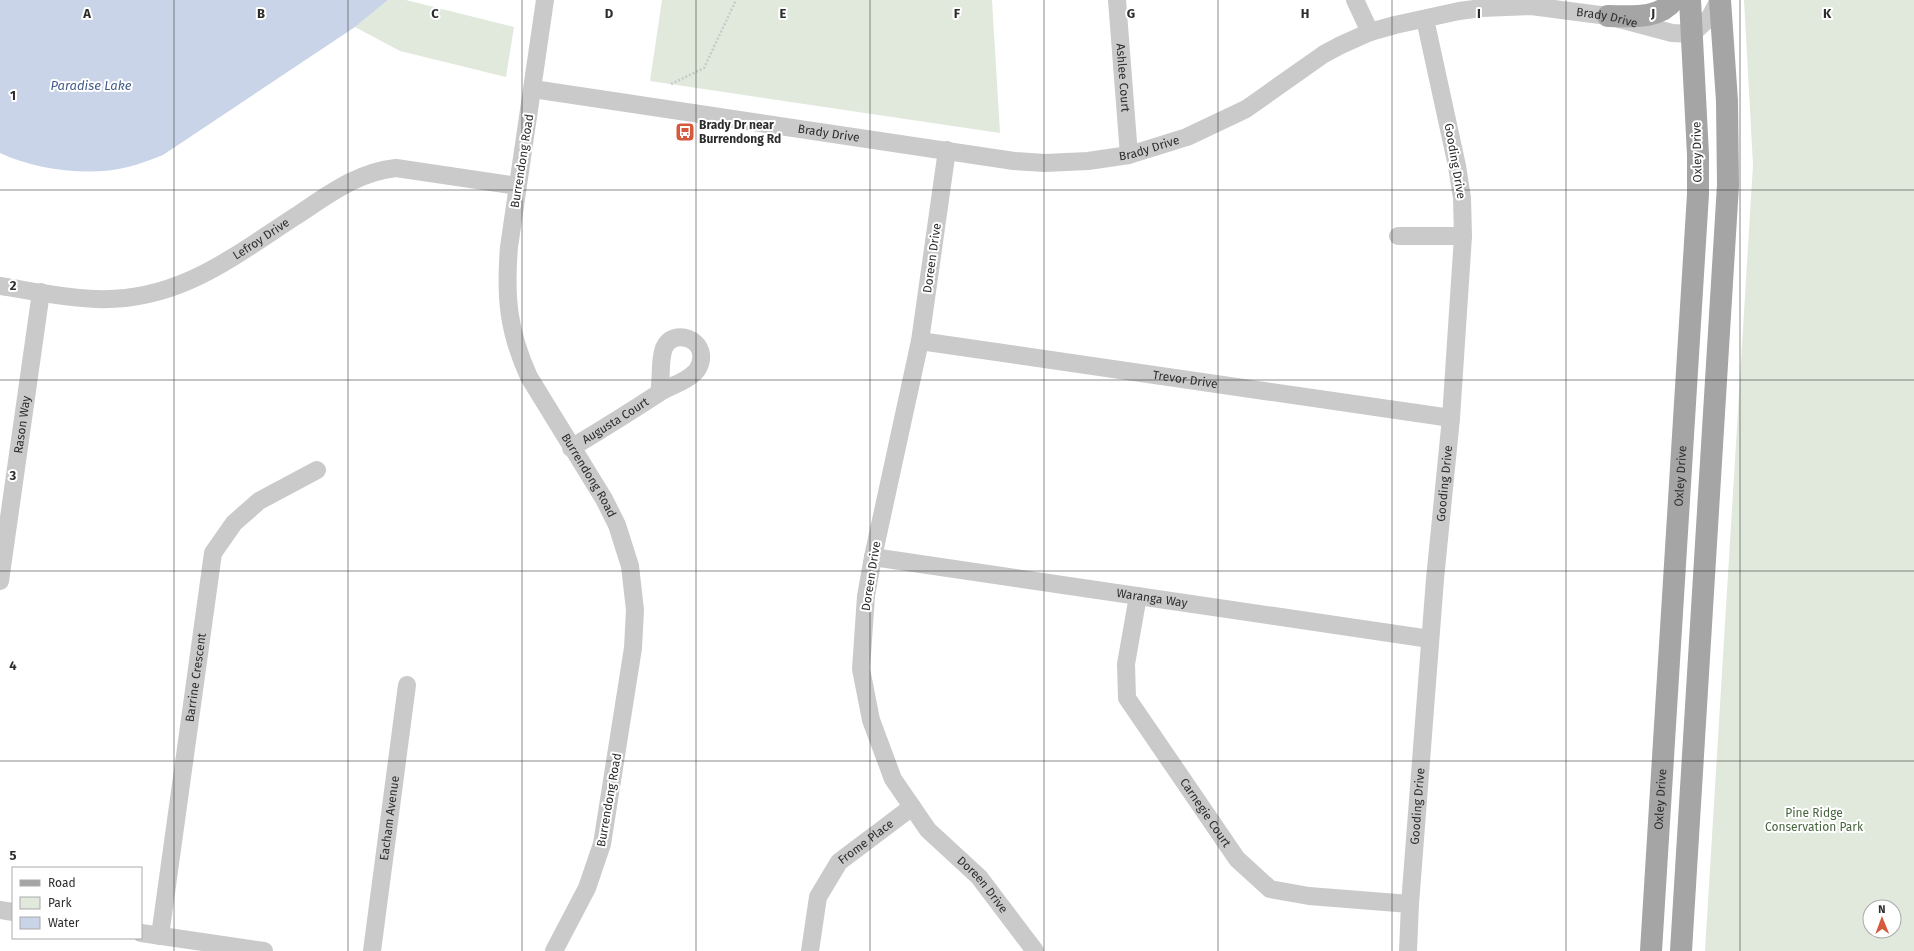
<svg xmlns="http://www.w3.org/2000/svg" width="1914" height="951" font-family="'Fira Sans',sans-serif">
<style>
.green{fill:#e0e9dc;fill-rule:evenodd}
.water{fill:#c9d4e8}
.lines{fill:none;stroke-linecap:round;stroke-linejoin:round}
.path{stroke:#cacaca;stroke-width:2.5;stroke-dasharray:2 2;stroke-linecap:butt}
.street{stroke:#cacaca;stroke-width:18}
.primary{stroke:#a5a5a5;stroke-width:22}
.grid{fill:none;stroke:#2d2d2d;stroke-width:1;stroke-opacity:0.55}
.labels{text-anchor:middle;stroke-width:4;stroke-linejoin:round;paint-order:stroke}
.street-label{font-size:12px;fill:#2d2d2d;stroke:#fff}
.poi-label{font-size:12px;font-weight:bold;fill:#2d2d2d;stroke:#fff;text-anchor:start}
.park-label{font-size:12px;fill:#47653e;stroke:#fff}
.water-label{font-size:13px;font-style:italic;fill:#425c88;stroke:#fff}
.grid-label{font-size:13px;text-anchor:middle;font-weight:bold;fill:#2d2d2d;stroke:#fff;stroke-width:4;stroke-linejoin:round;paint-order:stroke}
</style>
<rect width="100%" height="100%" fill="#fff"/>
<path class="green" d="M388 0H406L514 27 506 77 400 51 355 27Z
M662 0H992L1000 133 650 81Z
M1744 0H1914V951H1705L1753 165ZM1870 907H1894V931H1870Z"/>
<path class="water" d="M0 0H388L355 27 163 155C152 159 140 164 128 167 90 177 36 170 0 153Z"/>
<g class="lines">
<path class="path" d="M671 84 704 68 736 0"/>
<g class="street">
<path id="s1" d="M545 0 509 247C505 297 508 331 529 377L604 499 617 525 630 566 635 610 633 648 602 844 587 888 554 951"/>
<path id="s2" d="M1117 0 1129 155"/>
<path d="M1355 0 1370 32"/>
<path id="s3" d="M533 89 1014 161 1045 163 1088 161 1129 155 1187 137 1246 109 1324 54 1341 45 1370 32 1395 25 1459 11 1481 8 1531 6 1608 16 1672 33 1692 34 1710 17 1719 0"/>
<path id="s4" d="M947 150 920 341 873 557 866 596 861 669 871 720 893 779 928 830 979 877 1035 951"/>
<path d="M1398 236H1463"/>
<path id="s5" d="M0 286C32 291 64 298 96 299 178 302 231 258 296 216 328 195 357 172 396 168L517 186"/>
<path id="s6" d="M920 341 1451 418"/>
<path id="s7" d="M571 448C601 430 630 412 659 393 669 386 684 383 693 374 696 372 699 367 700 364 708 339 673 327 664 348 659 362 662 378 659 393"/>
<path id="s8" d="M873 557 1430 639"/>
<path id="s9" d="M0 581 41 292"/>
<path id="s10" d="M1138 596 1126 664 1127 698 1237 859 1270 889 1309 896 1410 904"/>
<path d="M0 910 13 912"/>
<path d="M141 933 264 951"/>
<path id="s11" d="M160 936 213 553 234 523 259 501 317 470"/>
<path id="s12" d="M372 951 407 685"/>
<path id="s13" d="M810 951 818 897 839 862 912 807"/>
<path id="s14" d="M1408 951 1410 904 1435 579 1451 418 1463 236 1462 198 1457 166 1425 19"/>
</g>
<g class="primary">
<path d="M1608 16C1630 16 1659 20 1674 0"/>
<path id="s15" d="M1651 951 1698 194V155L1690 0"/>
<path d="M1681 951 1728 185 1727 101 1720 0"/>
</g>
</g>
<path class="grid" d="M174 0V951M348 0V951M522 0V951M696 0V951M870 0V951M1044 0V951M1218 0V951M1392 0V951M1566 0V951M1740 0V951M0 190H1914M0 380H1914M0 571H1914M0 761H1914"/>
<defs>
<symbol id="bus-square" viewBox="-11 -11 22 22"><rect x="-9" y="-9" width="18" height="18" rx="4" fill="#d6583d" stroke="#fff"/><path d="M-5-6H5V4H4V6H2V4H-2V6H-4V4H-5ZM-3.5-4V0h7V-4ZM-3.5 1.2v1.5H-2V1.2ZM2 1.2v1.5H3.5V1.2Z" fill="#fff"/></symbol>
</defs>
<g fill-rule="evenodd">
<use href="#bus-square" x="674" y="121" width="22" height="22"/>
</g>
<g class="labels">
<g class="street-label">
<text dy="4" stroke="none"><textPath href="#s3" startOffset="1115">Brady Drive</textPath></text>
<text dy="4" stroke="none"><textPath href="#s2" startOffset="78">Ashlee Court</textPath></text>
<text dy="4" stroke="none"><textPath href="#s3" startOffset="299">Brady Drive</textPath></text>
<text dy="4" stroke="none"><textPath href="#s3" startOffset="623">Brady Drive</textPath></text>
<text transform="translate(1697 152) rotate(-91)" y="4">Oxley Drive</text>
<text transform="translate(522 161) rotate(-81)" y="4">Burrendong Road</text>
<text transform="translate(1455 161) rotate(80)" y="4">Gooding Drive</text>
<text dy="4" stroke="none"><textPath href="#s5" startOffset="276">Lefroy Drive</textPath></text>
<text transform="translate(932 258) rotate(-82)" y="4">Doreen Drive</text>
<text dy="4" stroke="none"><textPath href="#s6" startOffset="268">Trevor Drive</textPath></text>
<text dy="4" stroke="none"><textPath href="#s7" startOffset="52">Augusta Court</textPath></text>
<text dy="4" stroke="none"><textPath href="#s9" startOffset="158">Rason Way</textPath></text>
<text dy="4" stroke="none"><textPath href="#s1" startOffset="498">Burrendong Road</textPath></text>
<text dy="4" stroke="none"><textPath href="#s15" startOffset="476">Oxley Drive</textPath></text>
<text dy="4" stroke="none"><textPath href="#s14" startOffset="469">Gooding Drive</textPath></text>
<text transform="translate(871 576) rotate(-81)" y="4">Doreen Drive</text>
<text dy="4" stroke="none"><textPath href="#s8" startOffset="282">Waranga Way</textPath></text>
<text dy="4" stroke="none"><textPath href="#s11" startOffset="261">Barrine Crescent</textPath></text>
<text dy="4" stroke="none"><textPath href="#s15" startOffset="152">Oxley Drive</textPath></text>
<text transform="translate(609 800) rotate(-80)" y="4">Burrendong Road</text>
<text dy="4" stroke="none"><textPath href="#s14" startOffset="145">Gooding Drive</textPath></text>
<text dy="4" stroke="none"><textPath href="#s10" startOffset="242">Carnegie Court</textPath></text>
<text dy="4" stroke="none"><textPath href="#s12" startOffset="134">Eacham Avenue</textPath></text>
<text dy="4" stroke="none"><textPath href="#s13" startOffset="129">Frome Place</textPath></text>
<text dy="4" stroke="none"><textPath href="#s4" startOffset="781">Doreen Drive</textPath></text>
</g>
<g class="poi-label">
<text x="699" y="129">Brady Dr near<tspan x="699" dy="14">Burrendong Rd</tspan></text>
</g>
<g class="park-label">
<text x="1814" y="817">Pine Ridge<tspan x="1814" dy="14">Conservation Park</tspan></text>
</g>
<g class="water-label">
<text x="91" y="90">Paradise Lake</text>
</g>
</g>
<g class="grid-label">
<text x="87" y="18">A</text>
<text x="261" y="18">B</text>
<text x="435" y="18">C</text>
<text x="609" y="18">D</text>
<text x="783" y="18">E</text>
<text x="957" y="18">F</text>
<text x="1131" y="18">G</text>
<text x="1305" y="18">H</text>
<text x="1479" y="18">I</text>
<text x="1653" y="18">J</text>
<text x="1827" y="18">K</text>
<text x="13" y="100">1</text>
<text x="13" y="290">2</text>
<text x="13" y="480">3</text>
<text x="13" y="670">4</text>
<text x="13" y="860">5</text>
</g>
<rect x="12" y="867" width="130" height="72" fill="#ffffff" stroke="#ababab"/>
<rect x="20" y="880" width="20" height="6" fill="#a5a5a5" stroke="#ababab"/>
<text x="48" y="887" font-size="12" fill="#2d2d2d">Road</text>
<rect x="20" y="897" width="20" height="12" fill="#e0e9dc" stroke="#ababab"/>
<text x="48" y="907" font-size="12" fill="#2d2d2d">Park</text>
<rect x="20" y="917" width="20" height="12" fill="#c9d4e8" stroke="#ababab"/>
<text x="48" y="927" font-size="12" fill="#2d2d2d">Water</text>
<g transform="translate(1882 919) rotate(359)"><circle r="19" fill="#ffffff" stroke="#ababab"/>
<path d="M0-3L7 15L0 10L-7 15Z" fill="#d6583d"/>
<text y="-6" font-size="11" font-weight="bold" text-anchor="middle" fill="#2d2d2d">N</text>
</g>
</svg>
